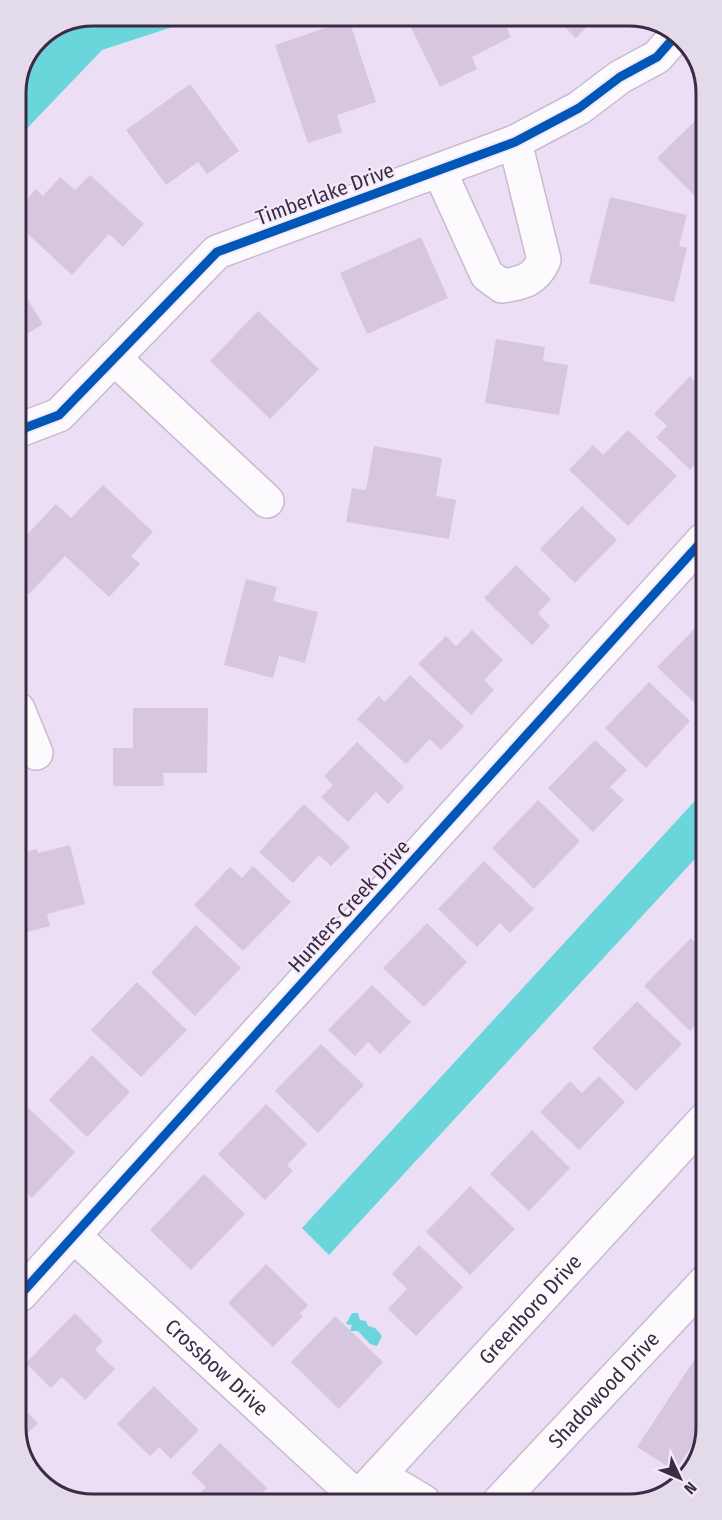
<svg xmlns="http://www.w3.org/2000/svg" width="722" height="1520" font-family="'Fira Sans Condensed',sans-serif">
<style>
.water{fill:#6ad6db}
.building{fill:#d7c6e0}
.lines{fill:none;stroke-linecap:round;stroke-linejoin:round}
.minor-casing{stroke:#c8bad0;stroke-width:36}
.minor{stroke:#fcfafd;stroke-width:33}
.cycleway-casing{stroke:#f3eaf8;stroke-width:13}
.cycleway{stroke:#0057b8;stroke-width:9}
.labels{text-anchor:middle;stroke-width:4.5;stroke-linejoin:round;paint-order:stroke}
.street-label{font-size:21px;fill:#3c2b45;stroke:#f3eaf8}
.rim{fill:none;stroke:#3c2b45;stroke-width:3}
</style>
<rect width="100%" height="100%" fill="#ecdef4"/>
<path class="water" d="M93 15H209L102 50 15 141V88L38 37Z
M704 791 705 848 329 1255 302 1228Z
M352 1313H358L360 1320 366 1321 368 1326 375 1328 382 1336 377 1346 370 1344 358 1331H350L352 1325 346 1324Z"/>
<path class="building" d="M405 15H501L511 37 472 57 477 69 440 87Z
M552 15H598L576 38Z
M349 20 376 102 337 115 342 132 308 143 275 45Z
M190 84 239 151 207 174 198 162 166 185 126 130Z
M701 115 702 203 657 158Z
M90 175 144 224 123 247 109 234 72 275 16 223V211L36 189 43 196 60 177 75 190Z
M610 197 687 215 679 246 687 248 674 302 589 283Z
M421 237 448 298 367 334 340 273Z
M16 281 43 324 16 341Z
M258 311 319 369 270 419 210 361Z
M496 339 545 347 543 361 568 365 559 415 485 403Z
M690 376 703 389V456L690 470 656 437 667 426 654 414Z
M628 430 677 476 628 526 569 470 593 445 603 455Z
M374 446 442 458 436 496 456 500 449 539 346 522 352 488 366 490Z
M103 485 153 532 131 556 140 564 109 597 65 556 29 594 17 583V545L56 504 71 518Z
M582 506 617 540 575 583 540 549Z
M516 565 551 599 538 613 550 626 532 645 484 598Z
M246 579 277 587 273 601 318 612 305 663 279 656 273 678 224 665Z
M704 619V712L657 667Z
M472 630 503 660 484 680 494 690 471 715 418 664 446 636 456 646Z
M410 675 464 726 441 750 430 739 406 764 357 719 379 696 385 702Z
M649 682 690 721 646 768 605 728Z
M133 708H208L207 773H163L164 786H113V748H133Z
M595 740 627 770 610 787 624 800 593 832 548 788Z
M357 742 404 787 388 804 376 792 348 822 321 797 333 785 324 776Z
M538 800 580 841 534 889 492 848Z
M304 804 350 847 331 866 319 855 293 883 259 852Z
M70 845 85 904 47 914 50 926 19 934 18 854 37 849 38 853Z
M484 861 534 909 510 933 500 923 477 947 438 909Z
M253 866 291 902 243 951 194 905 230 867 242 878Z
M427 923 467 962 424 1007 383 968Z
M196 925 241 968 195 1016 151 973Z
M691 938 705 952V1015L690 1031 644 986Z
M137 982 187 1030 141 1077 91 1030Z
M372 985 411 1022 380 1054 368 1042 355 1056 328 1030Z
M637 1001 682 1044 636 1091 592 1048Z
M321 1044 364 1085 318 1133 275 1091Z
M92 1055 130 1092 87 1137 49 1100Z
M599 1076 625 1102 579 1150 540 1112 570 1081 582 1093Z
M23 1103 75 1152 32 1198 20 1187 19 1107Z
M266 1104 307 1144 287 1165 293 1171 265 1200 218 1154Z
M532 1130 570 1168 529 1211 490 1174Z
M204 1174 245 1214 191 1270 150 1230Z
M470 1186 515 1229 470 1275 426 1232Z
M419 1245 463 1287 416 1336 388 1309 407 1289 392 1274Z
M266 1264 308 1305 300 1314 303 1316 273 1347 228 1303Z
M75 1313 103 1341 95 1350 115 1369 85 1400 62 1377 51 1388 26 1363Z
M335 1316 383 1362 339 1409 291 1362Z
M704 1345 707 1347V1423L675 1471 637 1447Z
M154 1386 199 1430 171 1459 159 1447 150 1456 117 1424Z
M21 1406 38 1423 21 1440Z
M220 1443 267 1488 252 1503 197 1504 193 1500 206 1487 191 1473Z"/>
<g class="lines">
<defs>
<g id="minor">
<path d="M440 172 487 275 502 286C523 283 535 280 544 260L515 142"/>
<path d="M114 358 267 501"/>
<path d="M17 431 59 415 217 252 515 142 579 108 620 77 657 57 678 33"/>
<path d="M18 709 36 753"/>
<path id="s1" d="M74 1236 358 1498"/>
<path d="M20 1295 703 540"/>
<path d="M379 1475 424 1502"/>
<path id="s2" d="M500 1501 706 1281"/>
<path id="s3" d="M354 1502 706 1118"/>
</g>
</defs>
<use href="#minor" class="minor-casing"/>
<use href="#minor" class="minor"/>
<defs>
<path id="cycleway" d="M17 431 59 415 217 252 515 142 579 108 620 77 657 57 678 33
M20 1295 703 540"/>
</defs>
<use href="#cycleway" class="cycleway-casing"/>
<use href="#cycleway" class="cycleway"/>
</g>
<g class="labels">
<g class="street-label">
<text transform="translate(325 194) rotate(-20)" y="7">Timberlake Drive</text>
<text transform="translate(349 906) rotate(-48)" y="7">Hunters Creek Drive</text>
<text dy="7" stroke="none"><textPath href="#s3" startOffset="261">Greenboro Drive</textPath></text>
<text dy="7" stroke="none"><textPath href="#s1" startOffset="194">Crossbow Drive</textPath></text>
<text dy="7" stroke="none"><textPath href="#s2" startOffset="152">Shadowood Drive</textPath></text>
</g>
</g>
<path d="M0 0H722V1520H0ZM93 26H629A67 67 0 0 1 696 93V1427A67 67 0 0 1 629 1494H93A67 67 0 0 1 26 1427V93A67 67 0 0 1 93 26Z" fill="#e4dbea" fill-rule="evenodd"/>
<path class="rim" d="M93 26H629A67 67 0 0 1 696 93V1427A67 67 0 0 1 629 1494H93A67 67 0 0 1 26 1427V93A67 67 0 0 1 93 26Z"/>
<g transform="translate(680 1478) rotate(134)" stroke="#f3eaf8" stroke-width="4.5" paint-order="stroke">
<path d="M0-4.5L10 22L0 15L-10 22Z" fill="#3c2b45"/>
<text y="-9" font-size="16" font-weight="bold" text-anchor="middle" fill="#3c2b45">N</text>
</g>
</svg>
